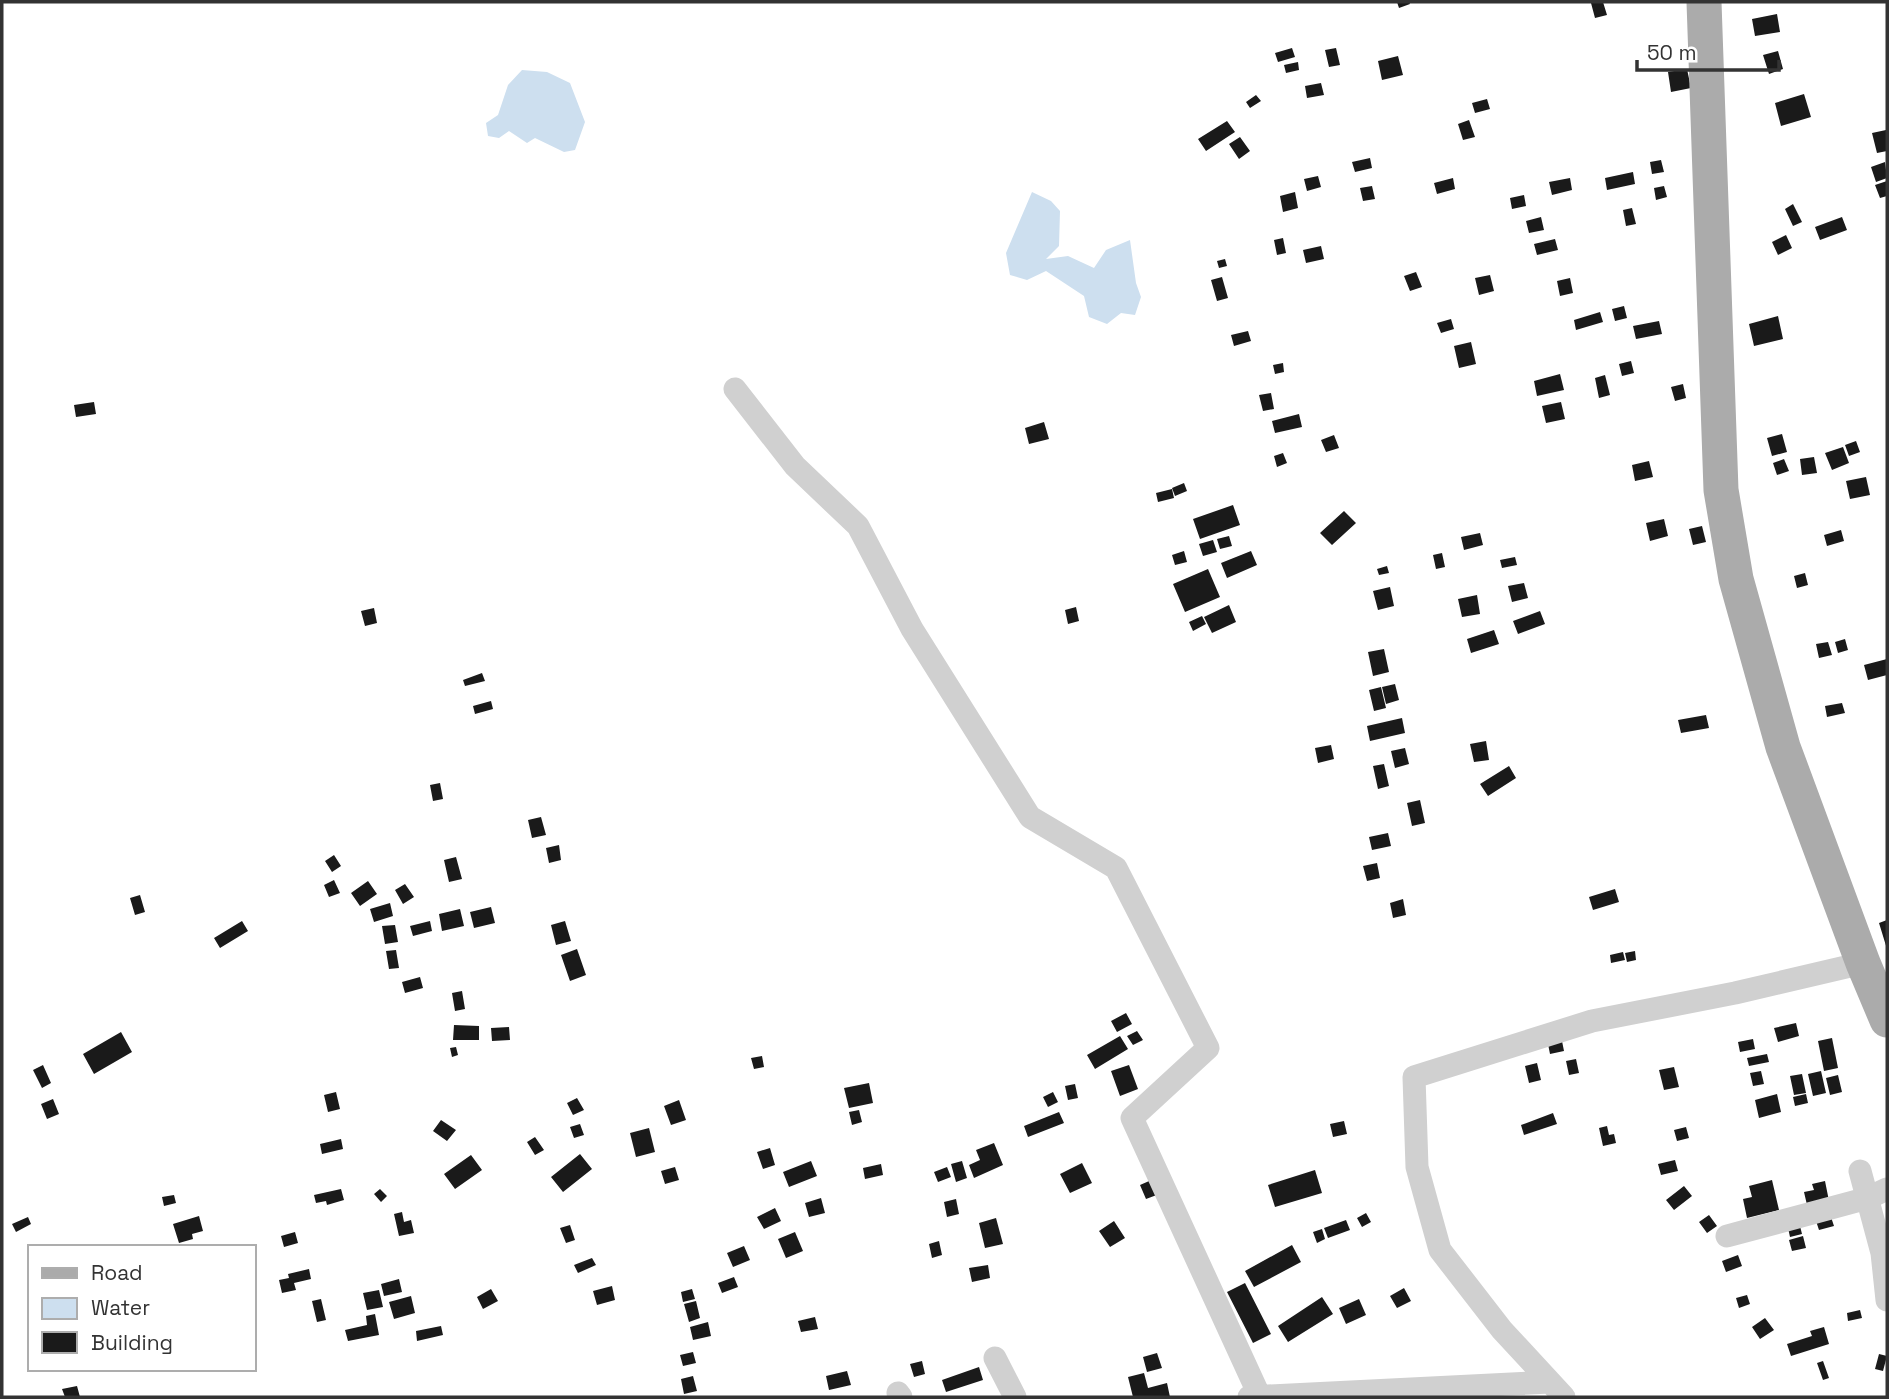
<svg xmlns="http://www.w3.org/2000/svg" width="1889" height="1399" font-family="'Space Grotesk',sans-serif">
<style>
.water{fill:#cddfef}
.building{fill:#1a1a1a}
.lines{fill:none;stroke-linecap:round;stroke-linejoin:round}
.street{stroke:#d0d0d0;stroke-width:23}
.primary{stroke:#ababab;stroke-width:35}
</style>
<rect width="100%" height="100%" fill="#fff"/>
<path class="water" d="M522 70 547 72 570 83 585 122 575 150 564 152 535 138 527 143 509 131 499 138 488 136 486 123 498 115 508 85Z
M1032 192 1051 201 1060 211 1059 246 1046 259 1068 256 1094 268 1106 250 1130 240 1136 283 1141 297 1135 315 1121 313 1107 324 1089 317 1084 296 1046 271 1027 280 1010 275 1006 253Z"/>
<path class="building" d="M1397 2H1409L1410 4 1399 8Z
M1603 2 1607 15 1595 18 1591 3Z
M1777 14 1780 32 1755 36 1752 19Z
M1292 48 1295 57 1278 62 1275 53Z
M1336 48 1340 65 1329 67 1325 50Z
M1778 51 1783 69 1769 74 1763 55Z
M1398 56 1403 75 1382 80 1378 61Z
M1298 62 1299 70 1286 73 1284 65Z
M1687 69 1691 88 1671 92 1668 72Z
M1321 83 1324 95 1307 98 1305 86Z
M1804 94 1811 117 1781 126 1775 103Z
M1256 95 1261 101 1250 108 1246 102Z
M1487 99 1490 109 1475 113 1472 103Z
M1469 120 1475 137 1463 140 1458 124Z
M1227 121 1235 132 1206 151 1198 139Z
M1886 130 1887 151 1877 153 1872 133Z
M1240 137 1250 151 1239 159 1229 144Z
M1370 158 1372 168 1355 172 1352 162Z
M1661 160 1664 172 1652 174 1650 162Z
M1885 162 1887 178 1876 182 1871 167Z
M1633 172 1635 184 1607 190 1605 178Z
M1318 176 1321 187 1307 191 1304 179Z
M1453 178 1455 189 1437 194 1434 183Z
M1570 178 1572 190 1552 195 1549 182Z
M1887 181V196L1880 198 1875 185Z
M1372 186 1375 199 1363 201 1360 188Z
M1664 186 1667 197 1656 200 1654 188Z
M1295 192 1298 208 1283 212 1280 196Z
M1524 195 1526 206 1512 209 1510 198Z
M1793 204 1802 222 1793 226 1785 209Z
M1632 208 1636 224 1626 226 1623 210Z
M1541 217 1544 230 1529 233 1526 221Z
M1842 217 1847 230 1820 240 1815 227Z
M1786 235 1792 248 1778 255 1772 242Z
M1283 238 1286 253 1277 255 1274 240Z
M1555 239 1558 250 1537 255 1534 244Z
M1321 246 1324 259 1306 263 1303 250Z
M1225 259 1227 266 1219 268 1217 261Z
M1416 272 1422 287 1410 291 1404 276Z
M1490 275 1494 291 1479 295 1475 278Z
M1222 277 1228 298 1217 301 1211 280Z
M1570 278 1573 293 1560 296 1557 281Z
M1624 306 1627 318 1615 321 1612 309Z
M1600 312 1603 322 1576 330 1574 320Z
M1778 316 1783 339 1754 346 1749 324Z
M1451 319 1454 329 1441 333 1437 323Z
M1659 321 1662 334 1636 339 1633 326Z
M1248 331 1251 341 1234 346 1231 335Z
M1471 342 1476 364 1459 368 1454 346Z
M1631 361 1634 373 1622 376 1619 364Z
M1283 363 1284 372 1275 374 1273 365Z
M1560 374 1564 390 1537 396 1534 381Z
M1605 375 1610 395 1599 398 1595 378Z
M1683 384 1686 398 1675 401 1671 387Z
M1271 393 1274 409 1263 411 1259 395Z
M94 402 96 414 76 417 74 405Z
M1561 402 1565 419 1546 423 1542 406Z
M1299 414 1302 427 1275 433 1272 421Z
M1044 422 1049 439 1029 444 1025 428Z
M1782 434 1787 452 1772 456 1767 438Z
M1334 435 1339 448 1326 452 1321 440Z
M1856 441 1860 452 1849 456 1845 445Z
M1843 447 1849 463 1832 470 1825 453Z
M1283 453 1287 463 1277 467 1274 456Z
M1814 457 1817 473 1802 475 1800 459Z
M1784 459 1789 471 1777 475 1773 463Z
M1649 461 1653 477 1635 481 1632 465Z
M1866 477 1870 495 1850 499 1846 481Z
M1184 483 1187 491 1175 496 1172 488Z
M1172 489 1174 498 1158 502 1156 493Z
M1233 505 1240 525 1200 539 1193 519Z
M1344 511 1356 523 1332 545 1320 533Z
M1664 519 1668 536 1650 541 1646 523Z
M1702 526 1706 542 1693 545 1689 529Z
M1841 530 1844 541 1827 546 1824 535Z
M1480 533 1483 545 1464 550 1461 537Z
M1229 536 1232 546 1220 549 1217 539Z
M1213 540 1217 552 1203 556 1199 544Z
M1184 551 1187 562 1175 565 1172 555Z
M1251 551 1257 565 1227 578 1221 563Z
M1442 553 1445 567 1436 569 1433 555Z
M1515 557 1517 565 1502 568 1500 560Z
M1387 566 1389 573 1379 575 1377 569Z
M1208 569 1220 597 1185 612 1173 584Z
M1805 573 1808 585 1797 588 1794 576Z
M1524 583 1528 598 1512 602 1508 586Z
M1390 587 1394 606 1378 610 1373 591Z
M1477 595 1480 614 1462 617 1458 599Z
M1229 605 1236 622 1212 633 1204 617Z
M1076 607 1079 621 1068 624 1065 610Z
M374 608 377 623 365 626 361 611Z
M1540 611 1545 624 1518 634 1513 621Z
M1202 616 1206 624 1193 631 1189 622Z
M1494 630 1499 644 1471 653 1467 639Z
M1845 639 1848 650 1838 653 1835 642Z
M1828 642 1832 655 1819 658 1816 644Z
M1384 649 1389 672 1373 676 1368 652Z
M1887 659V675L1868 680 1864 665Z
M482 673 485 681 465 686 463 680Z
M1395 684 1399 700 1386 704 1382 687Z
M1381 687 1386 708 1374 711 1369 690Z
M491 701 493 709 475 714 473 706Z
M1842 703 1845 713 1827 717 1825 706Z
M1706 715 1709 728 1681 733 1678 720Z
M1402 718 1405 733 1370 741 1367 726Z
M1486 741 1489 760 1474 762 1470 744Z
M1331 745 1334 759 1318 763 1315 748Z
M1405 748 1409 764 1395 768 1391 751Z
M1384 764 1389 786 1378 789 1373 766Z
M1509 766 1516 778 1488 796 1480 784Z
M440 783 443 799 433 801 430 785Z
M1420 800 1425 823 1412 826 1407 803Z
M541 817 546 835 532 838 528 820Z
M1388 833 1391 846 1372 850 1369 837Z
M559 845 561 860 549 863 546 848Z
M334 855 341 866 332 872 325 861Z
M456 857 462 879 449 882 444 860Z
M1377 863 1380 878 1367 881 1363 866Z
M334 880 340 893 329 897 324 885Z
M368 881 377 894 360 906 351 893Z
M405 884 414 897 403 904 395 890Z
M1615 889 1619 902 1593 910 1589 897Z
M140 895 145 912 135 915 130 898Z
M1403 899 1406 915 1393 918 1390 903Z
M390 903 393 916 374 922 370 909Z
M491 907 495 923 474 928 470 912Z
M460 909 464 926 442 931 439 914Z
M1887 920V949L1879 923Z
M242 921 248 931 220 948 214 938Z
M430 921 432 931 413 936 410 926Z
M565 921 571 941 556 945 551 925Z
M395 925 398 942 385 944 382 926Z
M577 949 586 975 570 981 561 955Z
M396 950 399 968 389 969 386 951Z
M1635 951 1636 960 1627 962 1625 953Z
M1623 952 1625 960 1611 963 1610 955Z
M420 977 423 988 405 993 402 982Z
M462 991 465 1009 455 1011 452 993Z
M1126 1013 1132 1024 1117 1032 1111 1021Z
M1796 1023 1799 1036 1778 1042 1774 1028Z
M454 1025 479 1026V1040H453Z
M509 1027 510 1040 492 1041 491 1028Z
M1137 1031 1143 1040 1133 1045 1127 1036Z
M121 1032 132 1052 94 1074 83 1054Z
M1120 1036 1128 1049 1095 1069 1087 1055Z
M1561 1036 1564 1051 1550 1054 1547 1039Z
M1832 1038 1838 1068 1824 1071 1818 1041Z
M1753 1039 1755 1049 1740 1052 1738 1042Z
M456 1047 458 1055 452 1057 450 1048Z
M1767 1054 1769 1062 1749 1066 1747 1058Z
M762 1056 764 1067 754 1069 751 1058Z
M1576 1059 1579 1073 1569 1075 1566 1061Z
M1537 1063 1541 1080 1529 1083 1525 1066Z
M43 1065 51 1083 42 1088 33 1070Z
M1129 1065 1138 1089 1120 1096 1111 1071Z
M1674 1067 1679 1087 1664 1090 1659 1070Z
M1761 1071 1764 1084 1753 1086 1750 1073Z
M1821 1071 1826 1093 1813 1096 1808 1074Z
M1802 1074 1806 1093 1794 1095 1790 1076Z
M1838 1075 1842 1092 1830 1095 1826 1078Z
M869 1083 873 1103 849 1108 844 1088Z
M1075 1084 1078 1098 1068 1100 1065 1086Z
M336 1092 340 1109 328 1112 324 1095Z
M1053 1092 1058 1102 1048 1107 1043 1097Z
M1777 1094 1781 1112 1759 1118 1755 1100Z
M1806 1094 1808 1103 1795 1106 1793 1097Z
M577 1098 584 1110 573 1115 567 1103Z
M53 1099 59 1114 47 1119 41 1104Z
M679 1100 686 1120 671 1125 664 1106Z
M859 1110 862 1122 852 1125 849 1112Z
M1059 1112 1064 1123 1028 1137 1024 1126Z
M1553 1113 1557 1124 1524 1135 1521 1125Z
M441 1120 456 1130 447 1141 433 1131Z
M1344 1121 1347 1134 1333 1137 1330 1124Z
M580 1124 584 1135 574 1138 570 1127Z
M1607 1126 1609 1135 1614 1134 1616 1143 1603 1146 1599 1128Z
M1686 1127 1689 1138 1677 1141 1674 1130Z
M649 1128 655 1152 636 1157 630 1133Z
M535 1137 544 1150 535 1155 527 1142Z
M341 1139 343 1149 322 1154 320 1144Z
M994 1143 1003 1165 974 1178 969 1165 980 1160 976 1150Z
M770 1148 775 1165 763 1169 757 1152Z
M580 1154 592 1169 563 1192 551 1177Z
M471 1155 482 1170 455 1189 444 1174Z
M1675 1160 1678 1171 1661 1175 1658 1164Z
M811 1161 817 1176 789 1187 783 1172Z
M962 1161 967 1178 956 1182 951 1164Z
M1082 1163 1092 1183 1070 1193 1060 1174Z
M881 1164 883 1175 865 1179 863 1168Z
M675 1167 679 1180 665 1184 661 1171Z
M947 1167 951 1177 938 1182 934 1172Z
M1315 1170 1322 1193 1275 1207 1268 1185Z
M1156 1178 1162 1193 1146 1199 1140 1185Z
M1772 1180 1779 1210 1747 1218 1743 1199 1752 1197 1749 1186Z
M1825 1181 1829 1201 1807 1205 1804 1192 1814 1190 1812 1184Z
M1684 1186 1692 1196 1674 1210 1666 1200Z
M341 1189 344 1200 327 1205 326 1201 316 1203 314 1195Z
M380 1189 387 1196 381 1202 374 1194Z
M174 1195 176 1203 164 1206 162 1197Z
M821 1198 825 1213 809 1217 805 1203Z
M956 1199 959 1214 947 1217 944 1202Z
M775 1208 781 1221 764 1229 757 1217Z
M402 1212 404 1222 411 1220 414 1233 399 1236 394 1214Z
M1366 1213 1371 1222 1362 1227 1357 1218Z
M1709 1215 1717 1226 1707 1233 1699 1222Z
M199 1216 203 1231 192 1234 193 1239 179 1243 173 1224Z
M28 1217 31 1224 16 1232 12 1224Z
M1831 1217 1834 1226 1819 1230 1816 1221Z
M996 1218 1003 1244 985 1248 979 1223Z
M1346 1220 1350 1230 1328 1238 1324 1228Z
M1114 1221 1125 1238 1110 1247 1099 1231Z
M570 1225 575 1240 566 1243 560 1228Z
M1800 1226 1802 1234 1790 1237 1788 1228Z
M1322 1229 1325 1239 1317 1243 1313 1232Z
M295 1232 298 1243 284 1247 281 1236Z
M795 1232 803 1251 786 1258 778 1239Z
M1803 1236 1806 1248 1792 1251 1789 1240Z
M939 1241 942 1255 932 1258 929 1244Z
M1292 1245 1301 1262 1254 1287 1245 1271Z
M744 1246 750 1260 733 1267 727 1253Z
M1738 1255 1742 1266 1726 1272 1722 1261Z
M592 1258 596 1265 578 1273 574 1265Z
M988 1265 990 1278 972 1282 969 1268Z
M309 1269 311 1279 294 1283 296 1290 282 1293 279 1280 289 1278 288 1274Z
M734 1277 738 1287 722 1293 718 1283Z
M399 1279 402 1292 384 1296 381 1284Z
M1245 1283 1271 1334 1253 1343 1227 1292Z
M612 1286 615 1300 597 1305 593 1291Z
M1404 1288 1411 1301 1397 1308 1390 1296Z
M491 1289 498 1301 483 1309 477 1297Z
M692 1289 695 1299 683 1302 681 1292Z
M379 1290 383 1307 367 1310 363 1293Z
M1747 1295 1750 1304 1739 1308 1736 1298Z
M411 1296 415 1313 394 1319 389 1302Z
M1322 1297 1333 1314 1288 1342 1278 1326Z
M321 1299 326 1320 317 1322 312 1301Z
M1359 1299 1366 1315 1346 1324 1339 1308Z
M696 1301 700 1318 689 1322 684 1304Z
M1860 1310 1862 1318 1848 1321 1847 1313Z
M375 1314 379 1335 348 1341 345 1330 367 1325 366 1316Z
M815 1317 818 1329 801 1332 798 1321Z
M1765 1318 1774 1330 1760 1339 1752 1327Z
M708 1322 711 1336 693 1340 690 1327Z
M441 1326 443 1335 417 1341 416 1331Z
M1824 1327 1829 1344 1791 1356 1787 1344 1812 1336 1810 1331Z
M693 1352 696 1363 683 1366 680 1355Z
M1157 1353 1162 1368 1147 1372 1143 1357Z
M1879 1354 1887 1356 1883 1371 1875 1369Z
M922 1361 925 1374 914 1377 910 1364Z
M1823 1361 1829 1378 1823 1380 1817 1363Z
M979 1367 983 1380 946 1392 942 1380Z
M847 1371 851 1385 829 1390 826 1376Z
M1144 1373 1148 1388 1167 1383 1170 1397H1133L1128 1377Z
M693 1376 697 1391 684 1394 681 1379Z
M77 1386 80 1397H65L62 1389Z"/>
<g class="lines">
<path class="street" d="M735 389 795 466 858 526 912 629 1030 817 1116 868 1208 1048 1132 1118 1260 1397
M1860 1171 1882 1253 1887 1300
M1727 1236 1868 1198 1887 1189
M995 1358 1015 1397
M898 1393 901 1397
M1249 1397 1550 1382
M1564 1397 1502 1330 1440 1250 1417 1167 1414 1077 1592 1021 1735 993 1863 963"/>
<path class="primary" d="M1704 2 1721 490 1736 579 1783 747 1863 963 1887 1020"/>
</g>
<rect width="1889" height="1399" fill="none" stroke="#333333" stroke-width="7"/>
<rect x="28" y="1245" width="228" height="126" fill="#ffffff" stroke="#adadad" stroke-width="2"/>
<rect x="42" y="1268" width="35" height="10" fill="#ababab" stroke="#adadad" stroke-width="2"/>
<text x="91" y="1280" font-size="21" fill="#333333">Road</text>
<rect x="42" y="1298" width="35" height="21" fill="#cddfef" stroke="#adadad" stroke-width="2"/>
<text x="91" y="1315" font-size="21" fill="#333333">Water</text>
<rect x="42" y="1332" width="35" height="21" fill="#1a1a1a" stroke="#adadad" stroke-width="2"/>
<text x="91" y="1350" font-size="21" fill="#333333">Building</text>
<path d="M1637 60v10h142v-10" fill="none" stroke="#333333" stroke-width="3.5"/>
<text x="1647" y="60" font-size="21" fill="#333333" stroke="#ffffff" stroke-width="5" paint-order="stroke">50 m</text>
</svg>
